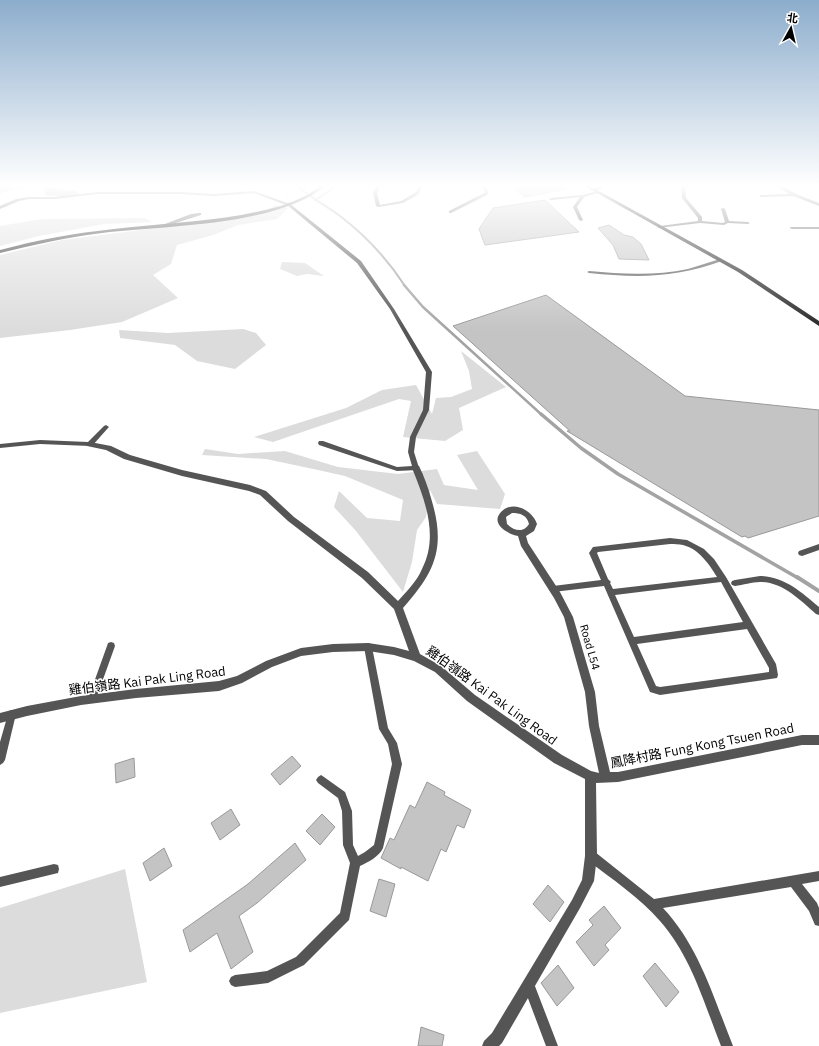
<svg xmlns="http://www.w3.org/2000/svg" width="819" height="1046" font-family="'IBM Plex Sans','Noto Sans SC',sans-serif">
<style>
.green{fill:#dcdcdc}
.water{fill:#a3a3a3}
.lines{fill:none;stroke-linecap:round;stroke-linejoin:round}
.stream-far3{stroke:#a3a3a3;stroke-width:2}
.stream-far2{stroke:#a3a3a3;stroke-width:2.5}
.stream-far1{stroke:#a3a3a3;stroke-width:3.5}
.stream{stroke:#a3a3a3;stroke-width:4}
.building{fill:#c4c4c4;stroke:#999}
.path{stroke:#777;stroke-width:1;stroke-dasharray:0.5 1;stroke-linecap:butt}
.lane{fill:#555;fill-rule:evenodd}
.street{fill:#555;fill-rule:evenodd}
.secondary{fill:#222;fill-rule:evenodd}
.labels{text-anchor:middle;stroke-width:3;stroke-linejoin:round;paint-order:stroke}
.street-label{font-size:11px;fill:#000;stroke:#fff}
.near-street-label{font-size:13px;fill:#000;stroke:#fff}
</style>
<rect width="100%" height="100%" fill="#fff"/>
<path class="green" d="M275 205 288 208 277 219 238 225 213 235 177 245 171 264 153 275 178 298 122 322 70 330 0 338V255L62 240 260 215Z
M144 218 152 222 104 224 39 236 0 246V226L42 219Z
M282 262 305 263 324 276 307 274 297 276 280 269Z
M243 329 256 333 266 345 235 369 197 361 175 345 120 338 119 330 168 333Z
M461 351 506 387 459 408 463 430 445 441 403 437 411 401 399 399 273 442 254 437 346 408 382 390 416 385 432 414 436 398 451 397 472 389 469 371Z
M205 449 238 454 285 451 338 467 398 474 437 469 444 485 478 490 457 455 477 451 505 494 500 509 437 504 430 490 426 517 417 530 412 562 403 592 356 531 334 507 339 491 367 518 400 521 403 500 345 476 318 470 266 459 202 455Z
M125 869 147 982 0 1013V908Z"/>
<path class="water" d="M0 184H28L25 187 0 193Z
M46 187 77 191 79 194 64 196H51L45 195 44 189Z"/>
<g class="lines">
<path class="stream-far3" d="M295 184C309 197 325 205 340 216 365 235 388 260 405 286
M315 200 331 190 337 184"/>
<path class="stream-far2" d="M404 285 423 307 542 415"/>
<path class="stream-far1" d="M541 414 581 448 618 474 798 578"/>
<path class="stream" d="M797 577 819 591"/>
</g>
<path class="building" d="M508 184H565L566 189 525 197Z
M545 200 579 232 485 245 479 229 493 208Z
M609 225 624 235 633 237 641 244 649 260 619 259 613 245 598 228Z
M546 295 685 396 819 410V516L748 538 745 536 742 537 567 431H570L453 326Z
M292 756 301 766 280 785 271 774Z
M134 758 135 777 116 783 115 764Z
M427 782 445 792 444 795 471 810 464 828 457 825 446 852 441 849 428 881 401 867V869L381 858 390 838 394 840 410 805 415 808Z
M231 809 240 825 220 840 211 823Z
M322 814 335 827 320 845 306 831Z
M295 843 306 860 257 903 239 916 253 952 231 969 217 933 190 952 183 930 248 884Z
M164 848 172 866 150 881 143 863Z
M379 879 395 884 386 917 370 911Z
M548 885 564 902 550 922 533 904Z
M604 906 621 928 605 945 609 950 594 966 576 942 593 925 589 920Z
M655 963 679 992 666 1007 643 976Z
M558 965 574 988 557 1006 541 983Z
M421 1027 444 1035 442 1046H418Z"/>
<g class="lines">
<path class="path" d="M103 184 121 185
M272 184 288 193 287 198
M129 185 144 184"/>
<path class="lane" d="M377 184H381L377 193 380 205 401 201 416 192 419 184H423L419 194 403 203 378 207 376 206 373 193Z
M479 184H483L489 192 487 195 451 213H449V211L484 193 485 192Z
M597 191 599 192 598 193 584 197 577 207 583 220 581 221 579 220 573 207 580 197 551 200 549 199 551 198 583 195Z
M287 203H289L361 261 394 309 432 372 429 410 416 437 414 452 419 468 418 470 397 471 319 445 318 443 319 441H323L397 467 412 466 408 452 410 437 423 410 426 372 390 309 357 263 287 205Z
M720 259 722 260V261C675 278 638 278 589 273L587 272 589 271C622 274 655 276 688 269 699 266 709 262 720 259Z
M106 425 109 427 108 428 92 446H90L40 444 0 448V444L40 440 88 442 104 426Z
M670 538 687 540 704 549 714 559 726 577 776 664 778 675 777 678 660 695 650 692 604 586 553 592 550 591 549 589 550 587 553 586 601 580 589 553 593 547ZM670 544C674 544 679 544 683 545 699 549 709 564 717 577L613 589 610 583 611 582 608 579 597 553 598 552ZM721 582 743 622 634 637 615 595ZM747 629 769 668V672L660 687 656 686 637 644Z
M819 544V550L802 556 799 555 798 553 799 551Z
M760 576C785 577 801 592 819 607V615L816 614C800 600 783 582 760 582 752 582 743 585 735 586L732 585 731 583 732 581 735 580Z
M111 642 114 643 115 646 96 699 95 702 92 703 89 702 88 699 107 646 108 643Z
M368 643 371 644 372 647 388 728 397 743 402 764 383 848C379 857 368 862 360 866L349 920 304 965 268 983 235 987 231 985 229 981 231 977 235 975 267 971 296 957 340 913 350 863 343 845 342 811 338 798 318 783 316 780 318 777 321 775 324 777 345 792 352 811 353 845 358 856 365 852 374 845 392 764 388 744 379 729 364 647 365 644Z
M12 710 15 711 16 714 5 760 3 763 0 765V742L8 714 9 711Z
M591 851 595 852 654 899 819 871V881L802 884 817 903 819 908V926L815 925 809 911 791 887 663 908C699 946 714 999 733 1046H721C704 1003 691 956 660 921 639 897 612 879 587 860L586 856 587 852Z
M54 864 58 865 59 869 58 873 0 887V877Z
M529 979 533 981 558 1046H546L523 985 525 981Z"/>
<path class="street" d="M601 184H605L601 189 593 191 591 190Z
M681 184H685L686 198 702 217V221L723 223 725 222 721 209 723 208 725 209 729 221 748 222 750 223 748 224 728 223 724 225 700 223 658 228V227L660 226 698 221V218L682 198Z
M773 184H778L796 194 819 203V206L793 196 760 197V195H762L789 194Z
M254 191 290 204 286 205 254 193 214 196 181 194H98L54 199H29L19 201 0 209V206L16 199 29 197H54L98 192H181L214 194Z
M199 213H201V215L169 225 165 224 191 214Z
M790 227H819V229H792L790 228Z
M87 442H90L111 446 130 455 182 470 250 485 266 491 294 517 368 572 398 601C407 591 417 581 422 569 439 536 425 500 412 468L416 465 419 466C424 476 428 487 431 498 446 547 436 571 403 608L420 654 441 666 475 695 562 755 591 771 599 773 589 726 585 692 564 617 554 598 521 546 518 536C507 534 489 523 502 511 514 500 533 511 537 524L534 531 526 536 528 543 560 592 573 617 595 692 599 726 610 772H618L802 735H819V745H802L618 782 596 783 597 856 594 881 580 908 502 1043 499 1046H482L484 1041 492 1033 572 900 582 880 585 856V779L554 763 467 701 435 672 414 661 394 655 368 651 333 652 301 656 272 667 242 683 219 691 136 698 81 705 27 716 0 723V713L27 706 81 696 136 689 219 681 237 676 266 661 301 648 333 644 368 643 394 647 409 651 394 609 362 578 288 521 260 495 249 491 182 476 124 459 106 450 87 446 86 444ZM512 513C520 513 527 515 529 524 523 534 513 530 507 524L506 517Z"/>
<path class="secondary" d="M323 184H328C278 227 165 225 102 233 67 237 34 245 0 253V250C37 240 75 233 114 229 156 224 199 222 241 215 263 211 286 206 305 196 311 193 317 188 323 184Z
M581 184H586L742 270 819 321V326L738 272Z"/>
</g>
<linearGradient id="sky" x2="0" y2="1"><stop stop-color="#8cadcc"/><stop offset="0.56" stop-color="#fff"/><stop offset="1" stop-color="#fff" stop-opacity="0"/></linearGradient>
<rect width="819" height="331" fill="url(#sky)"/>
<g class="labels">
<g class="street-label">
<text transform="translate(590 647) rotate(74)" y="4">Road L54</text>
</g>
<g class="near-street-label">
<text transform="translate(147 680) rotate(-7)" y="5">雞伯嶺路 Kai Pak Ling Road</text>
<text transform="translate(492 695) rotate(36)" y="5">雞伯嶺路 Kai Pak Ling Road</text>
<text transform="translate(702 745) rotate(-11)" y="5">鳳降村路 Fung Kong Tsuen Road</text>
</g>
</g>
<g transform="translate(791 28) rotate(8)" stroke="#ffffff" stroke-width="3" paint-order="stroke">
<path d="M0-3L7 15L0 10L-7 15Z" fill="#000000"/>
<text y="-6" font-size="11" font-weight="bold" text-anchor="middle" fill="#000000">北</text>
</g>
</svg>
